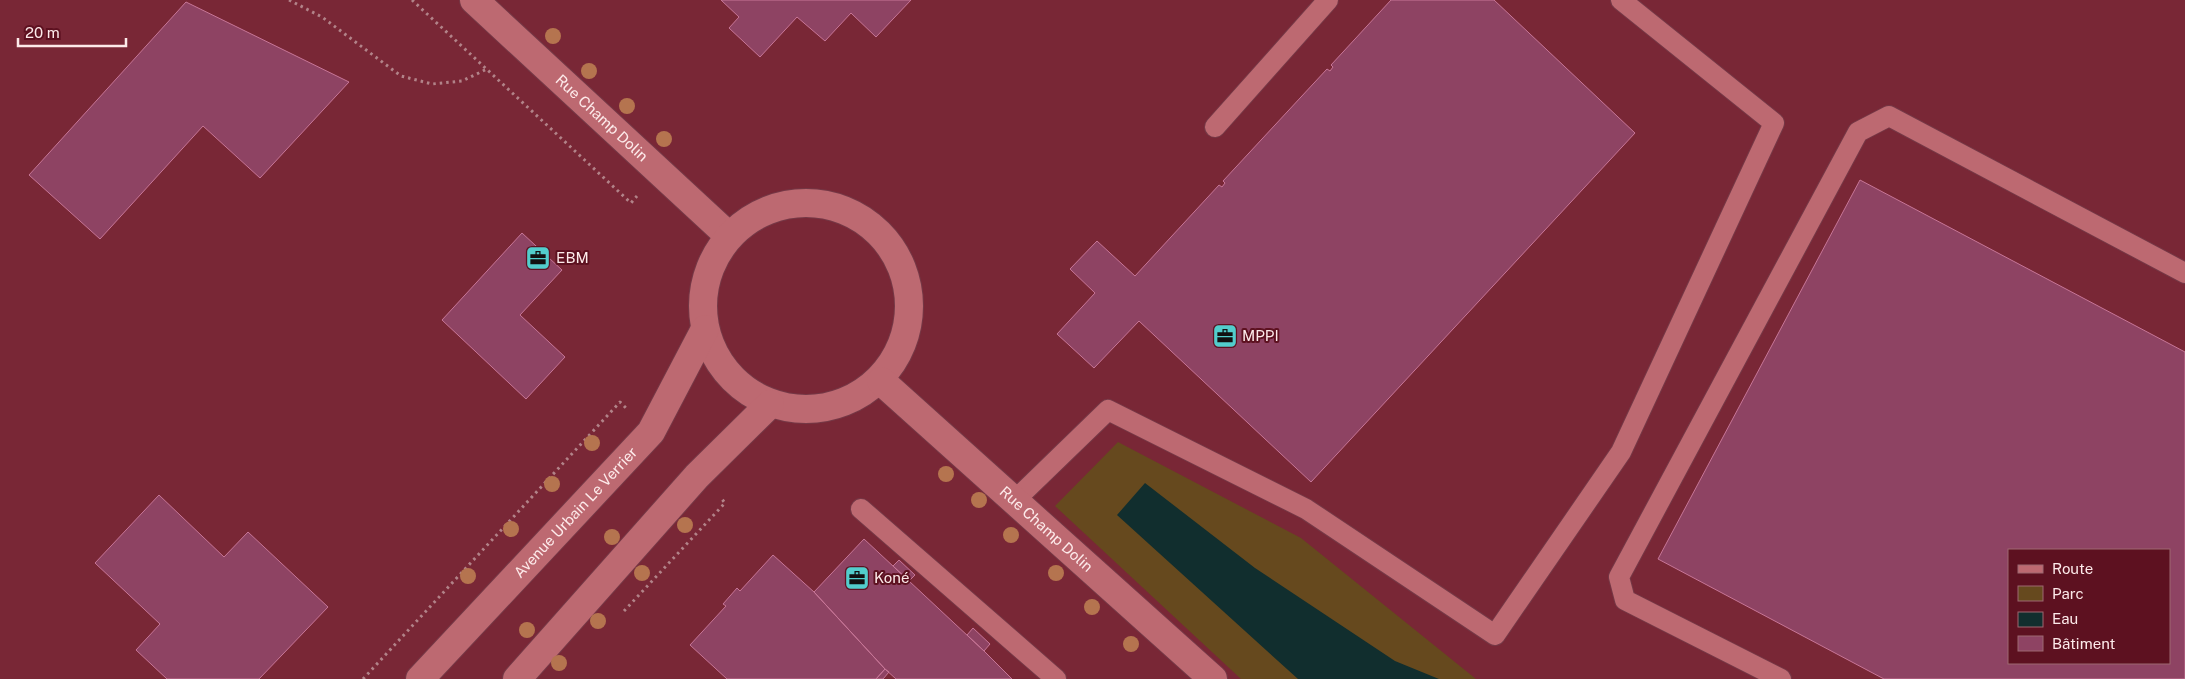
<svg xmlns="http://www.w3.org/2000/svg" width="2185" height="679" font-family="'Public Sans',sans-serif">
<style>
.built{fill:#792736;fill-rule:evenodd}
.green{fill:#66491e}
.water{fill:#112e2e}
.building{fill:#8e4363;stroke:#c77697;fill-rule:evenodd}
.lines{fill:none;stroke-linecap:round;stroke-linejoin:round}
.lane-casing{stroke:#753846;stroke-width:22}
.street-casing{stroke:#753846;stroke-width:30}
.path{stroke:#b28389;stroke-width:3;stroke-dasharray:2.5 4;stroke-linecap:butt}
.lane{stroke:#bd6971;stroke-width:20}
.street{stroke:#bd6971;stroke-width:28}
.tree{fill:#b5744f}
.labels{text-anchor:middle;stroke-width:4;stroke-linejoin:round;paint-order:stroke}
.street-label{font-size:15px;fill:#fdeaea;stroke:#5d1120}
.poi-label{font-size:15px;fill:#fdeaea;stroke:#5d1120;text-anchor:start}
</style>
<rect width="100%" height="100%" fill="#691d2a"/>
<path class="built" d="M0 0H2185V679H0ZM2009 550H2169V663H2009Z"/>
<path class="green" d="M1118 442 1301 538 1476 679H1241L1055 506Z"/>
<path class="water" d="M1145 483 1255 568 1395 661 1439 679H1298L1117 515Z"/>
<path class="building" d="M721 0H911L876 37 851 13 825 41 797 17 760 57 729 28 739 17Z
M1391 0H1494L1635 133 1311 482 1139 321 1094 368 1057 334 1095 293 1070 269 1097 241 1135 276 1219 185 1222 187 1225 183 1223 181 1327 69 1330 71 1333 67 1331 65Z
M186 2 349 82 260 178 203 126 100 239 29 175Z
M1860 180 2185 352V679H1884L1658 559ZM2009 550H2169V663H2009Z
M522 233 562 270 520 315 565 357 526 399 442 320Z
M159 495 224 557 248 532 328 607 259 679H167L136 650 160 624 95 563Z
M864 539 984 651 1012 679H896L885 669 814 592Z
M773 555 814 592 885 669 876 679H727L690 645 726 606 723 604 737 588 740 591Z
M899 560 915 575 909 581 893 566Z
M973 628 990 644 984 651 967 635Z
M885 669 889 672 883 679H876Z"/>
<g class="lines">
<defs>
<path id="lane" d="M1215 127 1328 0
M1014 501 1108 410 1306 509 1495 635 1621 452 1774 123 1621 0
M861 509 1056 679
M1781 679 1625 600 1619 577 1858 132 1889 116 2185 273"/>
<g id="street">
<path id="s1" d="M474 0 729 236"/>
<circle cx="806" cy="306" r="103"/>
<path id="s2" d="M881 381 1213 679"/>
<path id="s3" d="M420 679 651 432 705 329"/>
<path d="M517 679 697 476 770 404"/>
</g>
</defs>
<use href="#lane" class="lane-casing"/>
<use href="#street" class="street-casing"/>
<path class="path" d="M289 0 322 17 401 76 432 84 462 81 487 69
M412 0 631 203 637 196
M624 611 725 503 721 498
M363 679 620 402 627 409"/>
<use href="#lane" class="lane"/>
<use href="#street" class="street"/>
</g>
<g class="tree">
<circle cx="553" cy="36" r="8"/>
<circle cx="589" cy="71" r="8"/>
<circle cx="627" cy="106" r="8"/>
<circle cx="664" cy="139" r="8"/>
<circle cx="592" cy="443" r="8"/>
<circle cx="946" cy="474" r="8"/>
<circle cx="552" cy="484" r="8"/>
<circle cx="979" cy="500" r="8"/>
<circle cx="685" cy="525" r="8"/>
<circle cx="511" cy="529" r="8"/>
<circle cx="1011" cy="535" r="8"/>
<circle cx="612" cy="537" r="8"/>
<circle cx="642" cy="573" r="8"/>
<circle cx="1056" cy="573" r="8"/>
<circle cx="468" cy="576" r="8"/>
<circle cx="1092" cy="607" r="8"/>
<circle cx="598" cy="621" r="8"/>
<circle cx="527" cy="630" r="8"/>
<circle cx="1131" cy="644" r="8"/>
<circle cx="559" cy="663" r="8"/>
</g>
<defs>
<symbol id="office-square" viewBox="-11 -11 22 22"><rect x="-9" y="-9" width="18" height="18" rx="4" fill="#52cdcc" stroke="#5d1120"/><path d="M-6-3h4V-5.5h4V-3h4V5H-6ZM-1-4.5V-3h2v-1.5ZM-6 0V1H6V0Z" fill="#111"/></symbol>
</defs>
<g fill-rule="evenodd">
<use href="#office-square" x="524" y="244" width="28" height="28"/>
<use href="#office-square" x="1211" y="322" width="28" height="28"/>
<use href="#office-square" x="843" y="564" width="28" height="28"/>
</g>
<g class="labels">
<g class="street-label">
<text dy="5" stroke="none"><textPath href="#s1" startOffset="174">Rue Champ Dolin</textPath></text>
<text dy="5" stroke="none"><textPath href="#s3" startOffset="228">Avenue Urbain Le Verrier</textPath></text>
<text dy="5" stroke="none"><textPath href="#s2" startOffset="222">Rue Champ Dolin</textPath></text>
</g>
<g class="poi-label">
<text x="556" y="263">EBM</text>
<text x="1242" y="341">MPPI</text>
<text x="874" y="583">Koné</text>
</g>
</g>
<rect x="2008" y="549" width="162" height="115" fill="#5d1120" stroke="#9d6871"/>
<rect x="2018" y="565" width="25" height="8" fill="#bd6971" stroke="#9d6871"/>
<text x="2052" y="574" font-size="15" fill="#fdeaea">Route</text>
<rect x="2018" y="586" width="25" height="15" fill="#66491e" stroke="#9d6871"/>
<text x="2052" y="599" font-size="15" fill="#fdeaea">Parc</text>
<rect x="2018" y="612" width="25" height="15" fill="#112e2e" stroke="#9d6871"/>
<text x="2052" y="624" font-size="15" fill="#fdeaea">Eau</text>
<rect x="2018" y="636" width="25" height="15" fill="#8e4363" stroke="#9d6871"/>
<text x="2052" y="649" font-size="15" fill="#fdeaea">Bâtiment</text>
<path d="M18 38v8h108v-8" fill="none" stroke="#fdeaea" stroke-width="2.5"/>
<text x="25" y="38" font-size="15" fill="#fdeaea" stroke="#5d1120" stroke-width="4" paint-order="stroke">20 m</text>
</svg>
